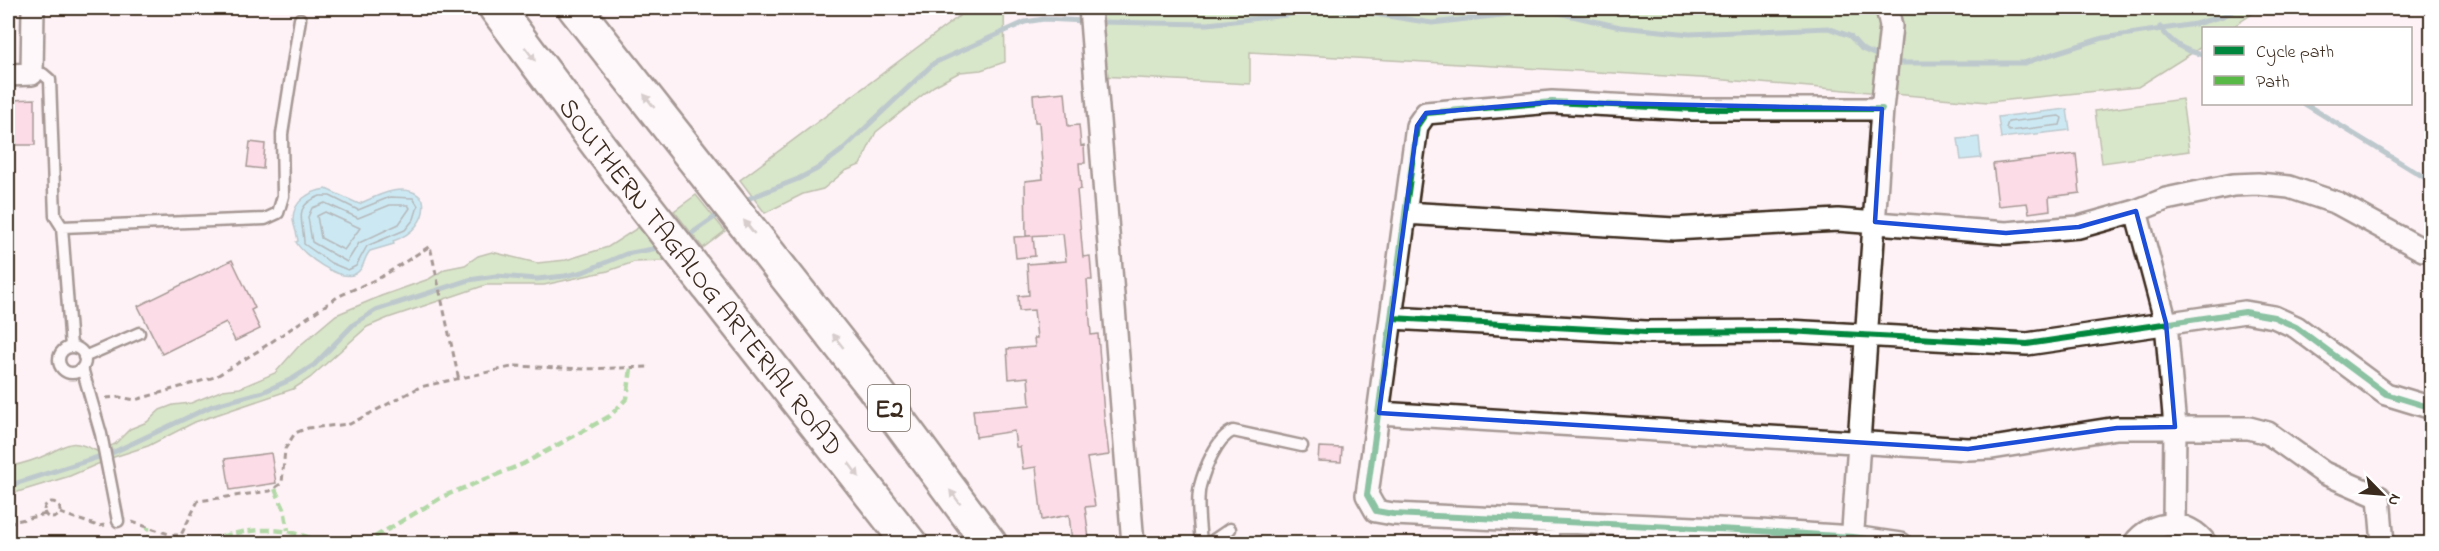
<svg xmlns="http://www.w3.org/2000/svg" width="2439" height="551" font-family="'Indie Flower',sans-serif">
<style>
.green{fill:#acd794;stroke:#748059;stroke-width:1.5}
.water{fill:#91def0;stroke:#6f969c;stroke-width:1.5}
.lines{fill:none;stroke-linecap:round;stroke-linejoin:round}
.shore{stroke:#5d7272;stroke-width:1.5}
.stream{stroke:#6f969c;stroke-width:5}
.building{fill:#f9c0d4;stroke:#3b2a1e;stroke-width:1.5}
.lane-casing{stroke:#3b2a1e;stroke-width:15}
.street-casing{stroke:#3b2a1e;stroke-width:26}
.highway-casing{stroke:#3b2a1e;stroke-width:38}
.path{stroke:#3b2a1e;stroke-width:3;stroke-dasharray:6 4.5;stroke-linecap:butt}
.lane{stroke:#fff;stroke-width:10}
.street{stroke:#fff;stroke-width:21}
.highway{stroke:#fff;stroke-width:33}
.quiet{stroke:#58b947;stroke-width:4.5;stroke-dasharray:9 4.5;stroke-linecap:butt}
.cycleway-casing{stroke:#fff;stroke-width:10}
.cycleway{stroke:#00873e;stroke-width:6}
.oneway{fill:#a79f9a}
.marked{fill:none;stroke:#1d4ed8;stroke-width:4.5;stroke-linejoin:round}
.labels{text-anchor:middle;stroke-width:4.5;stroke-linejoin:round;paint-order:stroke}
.shield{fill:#fff;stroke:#766a62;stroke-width:1.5}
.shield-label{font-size:26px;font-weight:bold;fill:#3b2a1e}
.street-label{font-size:27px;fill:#3b2a1e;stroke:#fff}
</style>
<rect width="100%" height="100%" fill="#fef2f6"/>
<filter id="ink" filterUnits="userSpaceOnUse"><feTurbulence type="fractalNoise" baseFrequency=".0167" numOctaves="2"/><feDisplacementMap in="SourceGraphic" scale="12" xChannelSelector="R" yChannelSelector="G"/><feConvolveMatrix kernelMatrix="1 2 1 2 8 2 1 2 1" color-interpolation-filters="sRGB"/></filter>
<g filter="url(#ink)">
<path class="green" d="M970 8H1004L1005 62 981 70 960 72 934 86 876 132 860 165 845 171 823 189 803 194 765 213 740 180Z
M1093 8H2261L2231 28H2204L2203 46 2138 87 1988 102 1701 78 1250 52V84L1100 76Z
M2182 99 2189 151 2102 163 2095 111Z
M696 195 725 231 703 248 674 211Z
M639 227 665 261 634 262 608 271 544 285H486L388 318 367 327 310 378 293 389 195 422 148 446 114 457 70 476 8 495V467C21 464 36 460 48 454 73 441 73 440 99 452L115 444 130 429 147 422 160 410 173 405 191 403 223 390 240 388 275 373 298 347 336 315 381 296 429 279 445 269 465 265 478 256 492 252 537 263 566 260 608 247Z"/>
<path class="water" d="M2067 109 2070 130 2001 138 1998 117Z
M1979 137 1981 158 1961 160 1958 139Z
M326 189 359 204C376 196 408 179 423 200 427 220 411 235 393 241L394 244 370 251C363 258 365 269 355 274 340 282 303 255 296 242L298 241C297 233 293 224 293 219 293 201 310 191 326 189Z"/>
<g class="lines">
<path class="shore" d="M2059 116 2062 118 2060 125 2009 131 2006 128 2008 122Z
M320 196H330L358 210 390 197 413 198 418 206 414 219 405 230 367 246 356 266 348 270 331 263 304 244C304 221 291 207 320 196Z
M325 203 358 218 390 205H408L410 208 399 224 359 243 347 262 312 242 308 217 312 208Z
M325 212 360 228 344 250 321 238 317 216Z"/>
<path class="stream" d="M1097 22 1208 24 1286 15 1310 8 1362 12 1432 23 1546 10 1620 27 1690 34 1828 28 1850 36 1862 49 1883 58
M2160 27C2172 44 2184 51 2204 55
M1892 61 1899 63H2024L2103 38 2195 24 2223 16 2239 8
M2305 104 2432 182
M740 202 798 179 817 169 841 151 934 63 1025 22 1044 19 1085 21
M685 238 722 212
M8 486 114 452 212 406 263 392 292 379 314 365 354 324 376 310 469 280 496 276 537 279 565 276 583 272 626 254 663 247"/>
</g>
<path class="building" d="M1065 92 1068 126 1079 125 1081 146 1084 145 1085 163H1079L1081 189 1077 190 1083 257 1090 256 1092 280H1087L1091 335 1098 334 1104 415 1109 455 1087 458 1095 506 1085 507 1089 539 1072 542 1069 515 1042 520 1036 467 1023 469 1020 447H1016L1014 431 976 437 973 410 1030 405 1028 377 1009 379 1007 349 1035 347 1034 338H1037L1034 310 1019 311 1018 296 1029 295 1027 264 1066 261 1063 234 1026 236 1025 181 1043 179 1039 122H1035L1033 95Z
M35 99V145H12V100Z
M250 142 265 144 263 169 247 167Z
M2076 154 2080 193 2049 197 2050 210 2029 213 2027 203 1998 206 1993 164Z
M1033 236 1035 256 1016 258 1014 237Z
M232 260 255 308 251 310 260 329 235 341 226 322 162 354 138 306Z
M1319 447 1342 448 1341 462 1318 461Z
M271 453 276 483 230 490 225 459Z"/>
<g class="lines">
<defs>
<path id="lane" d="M32 74H43L50 80 55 216 62 227 71 347
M62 227 265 219 278 213 283 196 282 134 300 19
M59 360a13 13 0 1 1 26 0a13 13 0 1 1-26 0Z
M84 357 139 333
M82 368 101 434 118 521
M1201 544C1200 526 1196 503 1200 486 1204 470 1217 437 1233 431L1302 446
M1208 544 1230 529"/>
<path id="street" d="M1090 8 1133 544
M8 75 32 74 33 8
M1882 109H1693L1552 102 1426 113 1417 126 1367 495 1376 511 1393 514 1760 531 1853 537 1901 544
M2136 211 2166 323 2175 427 2174 524
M1405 213 1674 229 1838 220 2006 233 2079 227 2136 211 2166 199 2233 185 2258 184 2289 187 2337 203 2423 250
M1392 318 1646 332 1787 331 2027 344 2245 312 2274 317 2296 327 2386 394 2432 408
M1379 413 1968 449 1992 448 2117 428H2249L2268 433 2324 473 2379 497 2383 544
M1547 544 1548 521
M1852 544 1882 109 1891 26 1887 8
M2134 544C2152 519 2188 518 2206 544"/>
<g id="highway">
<path id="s1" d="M496 8 617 170 910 544"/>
<path d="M575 8 872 385 990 544"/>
</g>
</defs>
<use href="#lane" class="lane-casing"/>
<use href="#street" class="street-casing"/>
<use href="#highway" class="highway-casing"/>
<path class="path" d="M106 398 119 397 135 400 215 377 258 351 339 296 381 277 430 246 459 380
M44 510a8 8 0 1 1 16 0a8 8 0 1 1-16 0Z
M60 513 98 526 105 525
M132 522 172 535H181L198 501 270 491 282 483 285 449 295 433 308 428 350 424 420 387 516 366 583 369 650 367
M8 523 46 514"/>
<use href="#lane" class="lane"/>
<use href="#street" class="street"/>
<use href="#highway" class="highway"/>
<path class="quiet" d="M275 489 284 509 288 530
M148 544V527
M196 544C241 530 279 521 323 544
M363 544 444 496 523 464 610 416 627 398 631 368"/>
<defs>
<path id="cycleway" d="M1882 109H1693L1552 102 1426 113 1417 126 1367 495 1376 511 1393 514 1760 531 1853 537 1901 544
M1392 318 1646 332 1787 331 2027 344 2245 312 2274 317 2296 327 2386 394 2432 408"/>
</defs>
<use href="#cycleway" class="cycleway-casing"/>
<use href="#cycleway" class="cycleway"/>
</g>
<defs><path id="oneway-solid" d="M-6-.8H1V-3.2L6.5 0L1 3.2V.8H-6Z" transform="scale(1.5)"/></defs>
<g class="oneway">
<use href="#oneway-solid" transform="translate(530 54) rotate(53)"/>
<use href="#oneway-solid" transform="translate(649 101) rotate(-128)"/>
<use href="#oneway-solid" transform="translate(749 227) rotate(-128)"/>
<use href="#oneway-solid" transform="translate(838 341) rotate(-128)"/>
<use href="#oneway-solid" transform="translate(854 470) rotate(53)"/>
<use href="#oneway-solid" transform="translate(955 497) rotate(-127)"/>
</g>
</g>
<path d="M0 0H2439V551H0ZM1552 102 1882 109 1875 222 2006 233 2079 227 2136 211 2166 323 2175 427 2117 428 1968 449 1379 413 1417 126 1426 113Z" fill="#fef2f6" fill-opacity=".55" fill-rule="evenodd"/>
<path class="marked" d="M1552 102 1882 109 1875 222 2006 233 2079 227 2136 211 2166 323 2175 427 2117 428 1968 449 1379 413 1417 126 1426 113Z"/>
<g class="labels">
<rect class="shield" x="868" y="385" width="42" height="46" rx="4.5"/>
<g class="shield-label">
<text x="889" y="417">E2</text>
</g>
<g class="street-label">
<text dy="9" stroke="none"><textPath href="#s1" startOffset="338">SOUTHERN TAGALOG ARTERIAL ROAD</textPath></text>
</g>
</g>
<rect width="2439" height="551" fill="none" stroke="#fff" stroke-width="30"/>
<rect x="15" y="15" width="2409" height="521" fill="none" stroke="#3b2a1e" stroke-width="2" filter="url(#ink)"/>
<rect x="2202" y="27" width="210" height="78" fill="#ffffff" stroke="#b1aaa5" stroke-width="1.5"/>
<rect x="2214" y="46" width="30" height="9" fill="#00873e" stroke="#b1aaa5" stroke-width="1.5"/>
<text x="2256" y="57" font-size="18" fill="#3b2a1e">Cycle path</text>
<rect x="2214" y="76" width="30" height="9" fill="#58b947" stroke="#b1aaa5" stroke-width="1.5"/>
<text x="2256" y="87" font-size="18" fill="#3b2a1e">Path</text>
<g transform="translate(2382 494) rotate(115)" stroke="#ffffff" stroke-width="4.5" paint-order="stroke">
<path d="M0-4.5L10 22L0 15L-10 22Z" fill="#3b2a1e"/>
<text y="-9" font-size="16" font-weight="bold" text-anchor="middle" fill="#3b2a1e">N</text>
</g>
</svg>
